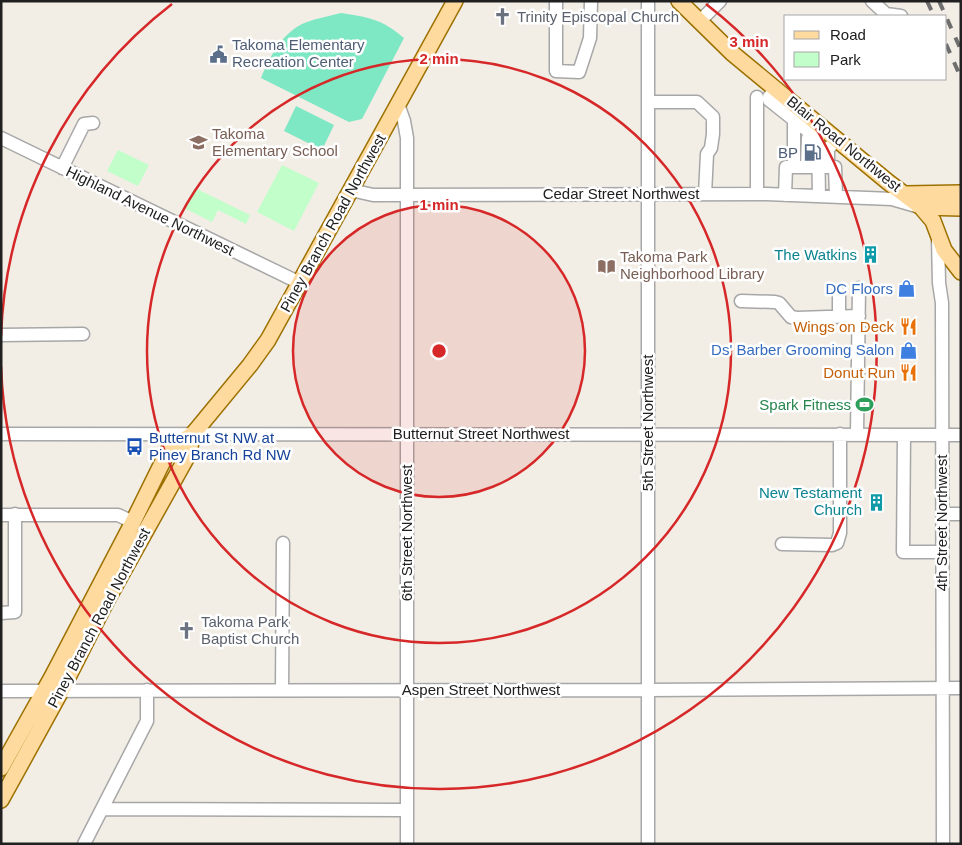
<svg xmlns="http://www.w3.org/2000/svg" width="962" height="845" font-family="Arial,sans-serif">
<style>
.park{fill:#c1fec9}
.pitch{fill:#7ee7c4}
.lines{fill:none;stroke-linecap:round;stroke-linejoin:round}
.minor-casing{stroke:#a7a7a7;stroke-width:15}
.major-casing{stroke:#9d7100;stroke-width:18}
.minor{stroke:#fff;stroke-width:12}
.major{stroke:#ffda9e;stroke-width:15}
.rail{stroke:#6e6e6e;stroke-width:4;stroke-dasharray:10 10;stroke-linecap:butt}
.ring{fill:none;stroke:#d62828;stroke-width:2.5}
.labels{text-anchor:middle;stroke-width:5;stroke-linejoin:round;paint-order:stroke}
.worship-label{font-size:15px;fill:#5b616d;stroke:#fff;text-anchor:start}
.service-label{font-size:15px;fill:#4e5e75;stroke:#fff;text-anchor:start}
.education-label{font-size:15px;fill:#785e54;stroke:#fff;text-anchor:start}
.street-label{font-size:15px;fill:#202020;stroke:#fff}
.culture-label{font-size:15px;fill:#0d838f;stroke:#fff;text-anchor:end}
.shop-label{font-size:15px;fill:#366cbe;stroke:#fff;text-anchor:end}
.food-label{font-size:15px;fill:#c56008;stroke:#fff;text-anchor:end}
.leisure-label{font-size:15px;fill:#27864d;stroke:#fff;text-anchor:end}
.transit-label{font-size:15px;fill:#164399;stroke:#fff;text-anchor:start}
.centre{fill:#d62828;stroke:#fff;stroke-width:2.5}
.ring-label{font-size:15px;text-anchor:middle;font-weight:bold;fill:#d62828;stroke:#fff;stroke-width:5;stroke-linejoin:round;paint-order:stroke}
</style>
<rect width="100%" height="100%" fill="#f2eee6"/>
<path class="park" d="M118 150 149 165 138 186 107 171Z
M282 165 319 183 294 231 257 212Z
M195 188 250 215 246 224 218 210 212 222 184 208Z"/>
<path class="pitch" d="M341 13C368 17 382 19 404 38L362 119 349 122 261 78C270 56 283 31 307 22 318 18 330 16 341 13Z
M296 106 334 125 322 150 284 131Z"/>
<g class="lines">
<defs>
<path id="minor" d="M556 1V71L579 72 590 38 591 1
M872 1 886 14 901 16
M699 22 720 1
M776 89 769 97V100L818 139 819 196
M757 97V194
M648 102H697L713 117V134L711 148 707 154 705 194
M398 104 404 121 407 138V844
M1 138 300 283
M794 167V121L798 116
M807 167 808 138 816 128
M828 167V149L837 139
M62 168 84 124 93 123
M351 190 373 195 766 194 892 199 916 206
M785 195 786 167H835L836 196
M938 238 939 283 942 303 943 844
M741 301 775 302 779 303 791 317 797 318 859 316
M839 317V293
M1 335 83 334
M1 434 961 435
M857 434 859 288
M904 435 903 552H942
M942 514H961
M1 515H118L133 522
M782 544 832 545 837 543 840 533V434
M1 613 15 612V514
M282 690 283 543
M1 691 648 690 961 688
M102 809 407 810
M84 844 147 721V690
M648 844V1"/>
<path id="major" d="M679 1 732 53 888 182 921 207 933 221 944 250 961 272
M906 194 961 193
M921 207 961 208
M1 768 52 677 133 522 168 451 193 434 250 365 268 340 455 1
M1 800 61 691 107 600 188 455 193 434"/>
</defs>
<use href="#minor" class="minor-casing"/>
<use href="#major" class="major-casing"/>
<use href="#minor" class="minor"/>
<use href="#major" class="major"/>
<path class="rail" d="M927 1 934 16
M939 1 961 50
M946 44 961 78"/>
</g>
<circle cx="439" cy="351" r="146" fill="#d62828" fill-opacity=".12"/>
<g class="ring">
<circle cx="439" cy="351" r="146"/>
<circle cx="439" cy="351" r="292"/>
<path d="M1 336A438 438 0 0 1 172 4M706 4A438 438 0 1 1 1 366"/>
</g>
<defs>
<symbol id="church-bare" viewBox="-9 -9 18 18"><path d="M-1.2-6h2.4v3.5h3.3v2.4h-3.3V6h-2.4V-.1h-3.3v-2.4h3.3Z" fill="#6b7280" stroke="#fff" stroke-width="2.5" paint-order="stroke"/></symbol>
<symbol id="civic-bare" viewBox="-9 -9 18 18"><path d="M-.6-6.5H3V-4.5H.6V-3L4-1V1h2V6H-6V1h2V-1L-.6-3ZM-1.2 2.5V6h2.4V2.5Z" fill="#5c6f8a" stroke="#fff" stroke-width="2.5" paint-order="stroke"/></symbol>
<symbol id="school-bare" viewBox="-9 -9 18 18"><path d="M0-5L7-2L0 1L-7-2ZM-4 1L0 2.5L4 1V4Q0 6-4 4Z" fill="#8d6e63" stroke="#fff" stroke-width="2.5" paint-order="stroke"/></symbol>
<symbol id="fuel-bare" viewBox="-9 -9 18 18"><path d="M-5.5-6h7V0h2V4h1.3V-2.5L3-4.5l.8-.8L6-3V5H2.5V1h-1V6h-7ZM-4.2-4.7v3.2H.2V-4.7Z" fill="#5c6f8a" stroke="#fff" stroke-width="2.5" paint-order="stroke"/></symbol>
<symbol id="building-bare" viewBox="-9 -9 18 18"><path d="M-4-6H4V6H1V3H-1V6H-4ZM-2.5-4.3h1.7v1.8h-1.7ZM.8-4.3h1.7v1.8H.8ZM-2.5-1h1.7V.8h-1.7ZM.8-1h1.7V.8H.8Z" fill="#0f9aa8" stroke="#fff" stroke-width="2.5" paint-order="stroke"/></symbol>
<symbol id="library-bare" viewBox="-9 -9 18 18"><path d="M-6-4Q-3-5.5-.7-3.5V5Q-3 3-6 4ZM6-4Q3-5.5 .7-3.5V5Q3 3 6 4Z" fill="#8d6e63" stroke="#fff" stroke-width="2.5" paint-order="stroke"/></symbol>
<symbol id="shop-bare" viewBox="-9 -9 18 18"><path d="M-5-2.5h2.3a2.7 3.5 0 0 1 5.4 0H5L5.5 6h-11ZM-1.5-2.5h3a1.5 2.3 0 0 0-3 0Z" fill="#3f7fe0" stroke="#fff" stroke-width="2.5" paint-order="stroke"/></symbol>
<symbol id="restaurant-bare" viewBox="-9 -9 18 18"><path d="M-5-6h1v4h1v-4h1v4h1v-4h1v5L-1.5 .5V6h-2V.5L-5-1ZM5-6V6H3V1.5H1.5Q1.5-4 5-6Z" fill="#e8710a" stroke="#fff" stroke-width="2.5" paint-order="stroke"/></symbol>
<symbol id="stadium-bare" viewBox="-9 -9 18 18"><path d="M0-5a6.5 5 0 1 0 0 10a6.5 5 0 1 0 0-10ZM-3.5-1.8h7v3.6h-7Z" fill="#2e9e5b" stroke="#fff" stroke-width="2.5" paint-order="stroke"/></symbol>
<symbol id="bus-bare" viewBox="-9 -9 18 18"><path d="M-5-6H5V4H4V6H2V4H-2V6H-4V4H-5ZM-3.5-4V0h7V-4ZM-3.5 1.2v1.5H-2V1.2ZM2 1.2v1.5H3.5V1.2Z" fill="#1a4fb4" stroke="#fff" stroke-width="2.5" paint-order="stroke"/></symbol>
</defs>
<g fill-rule="evenodd">
<use href="#church-bare" x="490" y="4" width="25" height="25"/>
<use href="#civic-bare" x="206" y="42" width="25" height="25"/>
<use href="#school-bare" x="186" y="130" width="25" height="25"/>
<use href="#fuel-bare" x="800" y="140" width="25" height="25"/>
<use href="#building-bare" x="858" y="242" width="25" height="25"/>
<use href="#library-bare" x="594" y="254" width="25" height="25"/>
<use href="#shop-bare" x="894" y="276" width="25" height="25"/>
<use href="#restaurant-bare" x="896" y="314" width="25" height="25"/>
<use href="#shop-bare" x="896" y="338" width="25" height="25"/>
<use href="#restaurant-bare" x="896" y="360" width="25" height="25"/>
<use href="#stadium-bare" x="852" y="392" width="25" height="25"/>
<use href="#bus-bare" x="122" y="434" width="25" height="25"/>
<use href="#building-bare" x="864" y="490" width="25" height="25"/>
<use href="#church-bare" x="174" y="618" width="25" height="25"/>
</g>
<g class="labels">
<g class="worship-label">
<text x="517" y="22">Trinity Episcopal Church</text>
<text x="201" y="627">Takoma Park<tspan x="201" dy="17">Baptist Church</tspan></text>
</g>
<g class="service-label">
<text x="232" y="50">Takoma Elementary<tspan x="232" dy="17">Recreation Center</tspan></text>
<text x="798" y="158" text-anchor="end">BP</text>
</g>
<g class="education-label">
<text x="212" y="139">Takoma<tspan x="212" dy="17">Elementary School</tspan></text>
<text x="620" y="262">Takoma Park<tspan x="620" dy="17">Neighborhood Library</tspan></text>
</g>
<g class="street-label">
<text transform="translate(844 144) rotate(39)" y="5">Blair Road Northwest</text>
<text x="621" y="199">Cedar Street Northwest</text>
<text transform="translate(150 211) rotate(26)" y="5">Highland Avenue Northwest</text>
<text transform="translate(333 223) rotate(-61)" y="5">Piney Branch Road Northwest</text>
<text transform="translate(648 423) rotate(-90)" y="5">5th Street Northwest</text>
<text x="481" y="439">Butternut Street Northwest</text>
<text transform="translate(942 523) rotate(-90)" y="5">4th Street Northwest</text>
<text transform="translate(407 533) rotate(-90)" y="5">6th Street Northwest</text>
<text transform="translate(99 618) rotate(-62)" y="5">Piney Branch Road Northwest</text>
<text x="481" y="695">Aspen Street Northwest</text>
</g>
<g class="culture-label">
<text x="857" y="260">The Watkins</text>
<text x="862" y="498">New Testament<tspan x="862" dy="17">Church</tspan></text>
</g>
<g class="shop-label">
<text x="893" y="294">DC Floors</text>
<text x="894" y="355">Ds' Barber Grooming Salon</text>
</g>
<g class="food-label">
<text x="894" y="332">Wings on Deck</text>
<text x="895" y="378">Donut Run</text>
</g>
<g class="leisure-label">
<text x="851" y="410">Spark Fitness</text>
</g>
<g class="transit-label">
<text x="149" y="443">Butternut St NW at<tspan x="149" dy="17">Piney Branch Rd NW</tspan></text>
</g>
</g>
<circle cx="439" cy="351" r="8" class="centre"/>
<g class="ring-label">
<text x="749" y="47">3 min</text>
<text x="439" y="64">2 min</text>
<text x="439" y="210">1 min</text>
</g>
<rect width="962" height="845" fill="none" stroke="#202020" stroke-width="5"/>
<rect x="784" y="15" width="162" height="65" fill="#ffffff" stroke="#a6a6a6"/>
<rect x="794" y="31" width="25" height="8" fill="#ffda9e" stroke="#a6a6a6"/>
<text x="830" y="40" font-size="15" fill="#202020">Road</text>
<rect x="794" y="52" width="25" height="15" fill="#c1fec9" stroke="#a6a6a6"/>
<text x="830" y="65" font-size="15" fill="#202020">Park</text>
</svg>
